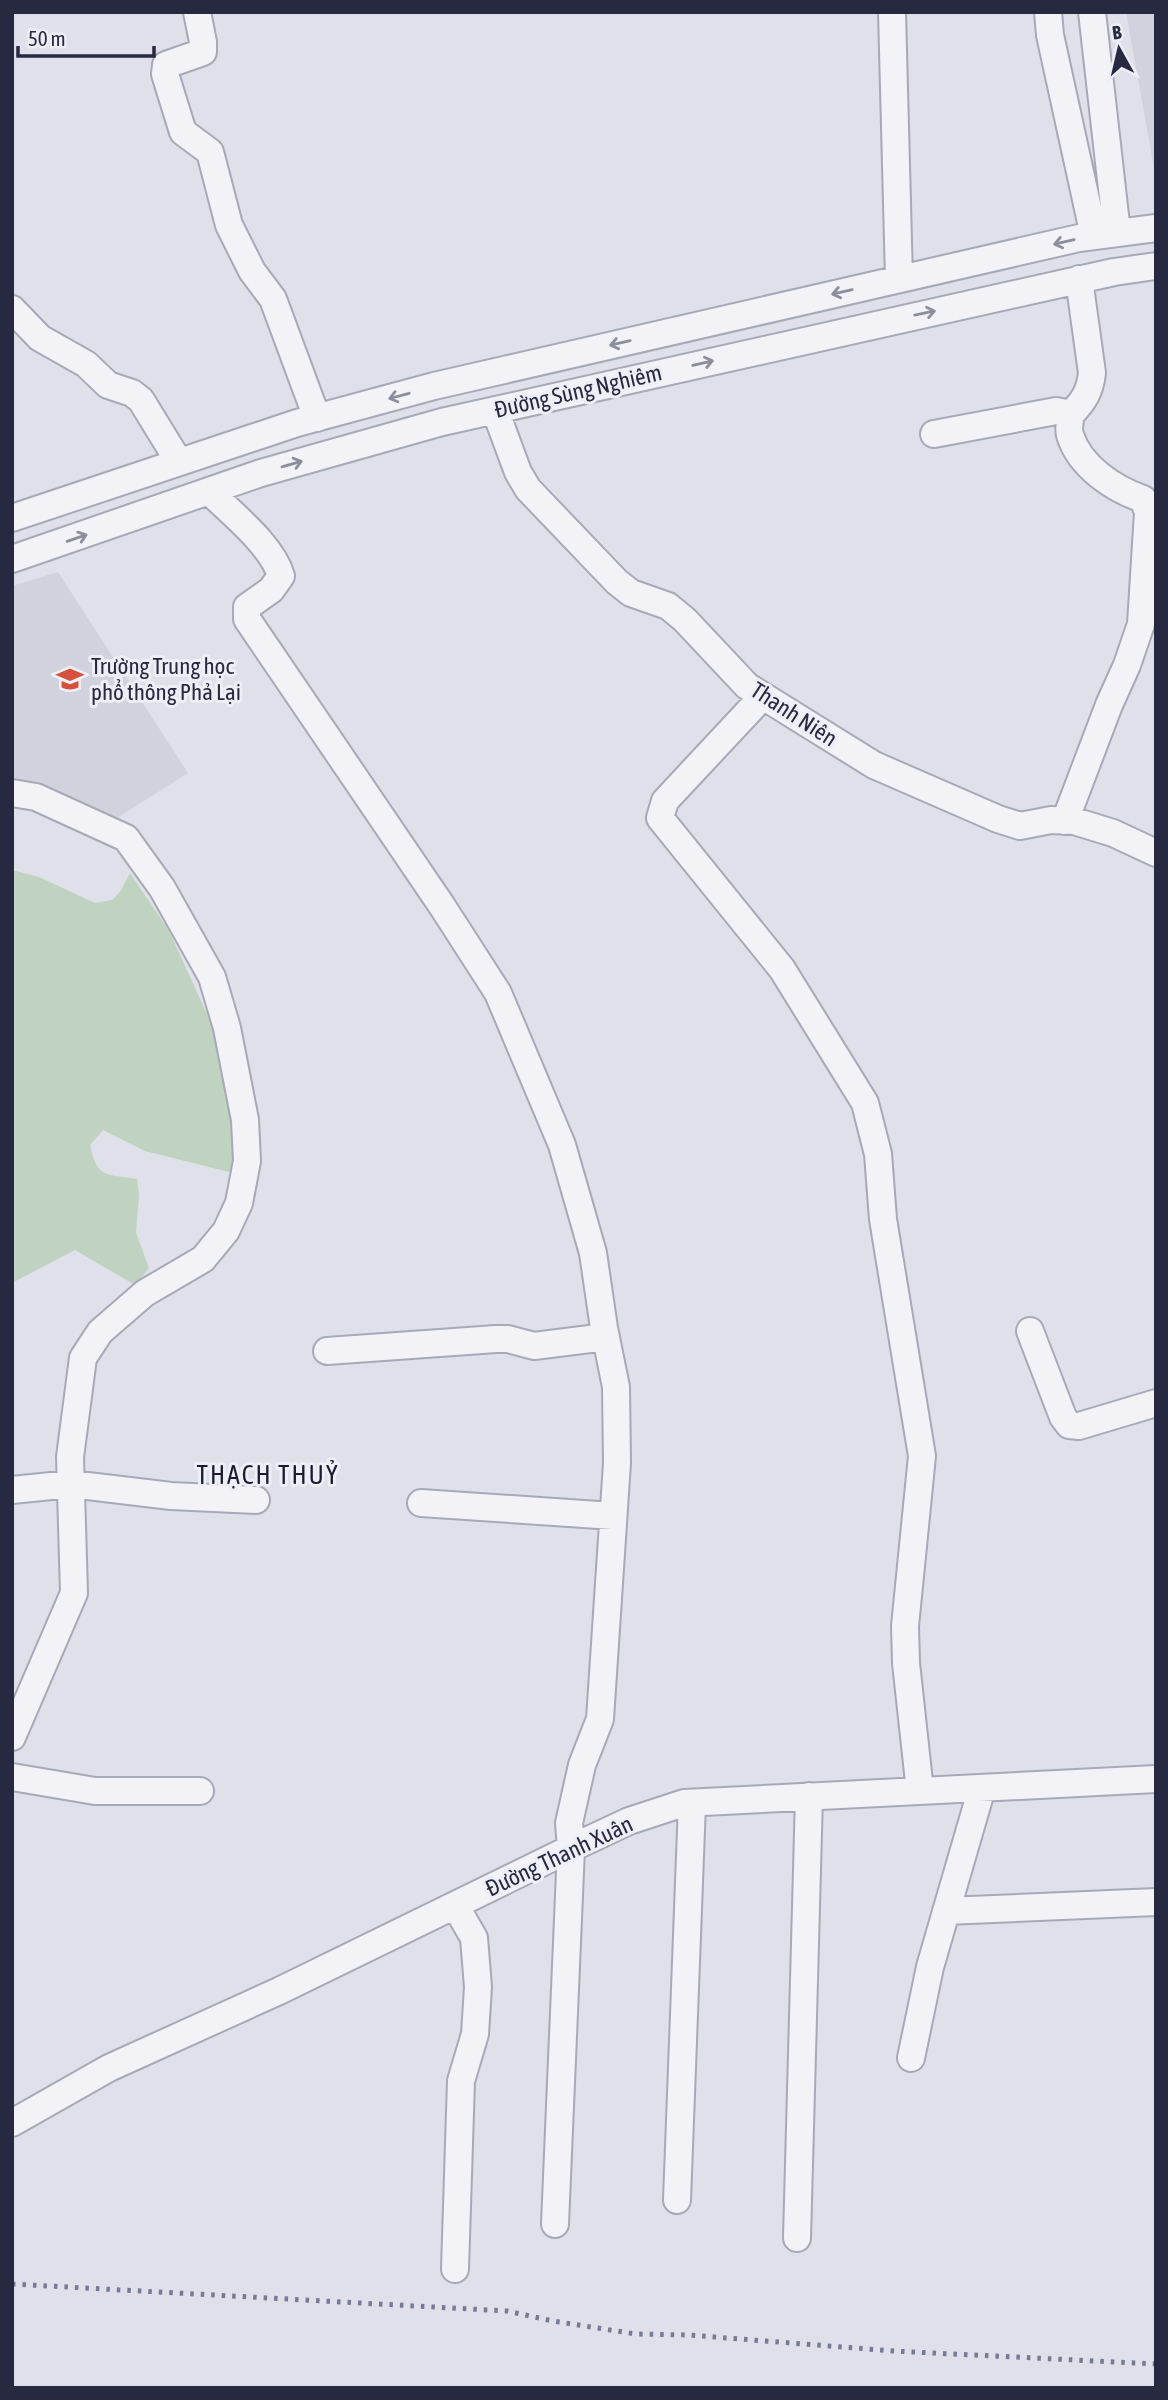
<svg xmlns="http://www.w3.org/2000/svg" width="1168" height="2400" font-family="'Asap Condensed',sans-serif">
<style>
.built{fill:#d1d2de}
.green{fill:#bfd3c0}
.lines{fill:none;stroke-linecap:round;stroke-linejoin:round}
.minor-casing{stroke:#a8a9b7;stroke-width:30}
.minor{stroke:#f2f2f7;stroke-width:26}
.rail{stroke:#777a93;stroke-width:5;stroke-dasharray:3.5 7;stroke-linecap:butt}
.oneway{stroke:#8c8e9c}
.labels{text-anchor:middle;stroke-width:6;stroke-linejoin:round;paint-order:stroke}
.street-label{font-size:23px;fill:#272941;stroke:#eeeff6}
.poi-label{font-size:23px;fill:#272941;stroke:#eeeff6;text-anchor:start}
.quarter-label{font-size:26px;letter-spacing:2px;fill:#191b31;stroke:#eeeff6}
</style>
<rect width="100%" height="100%" fill="#dfe0e9"/>
<path class="built" d="M1126 12H1156V179Z
M58 572 188 773 111 822 12 785V586Z"/>
<path class="green" d="M12 870 39 877 95 903 112 900 120 892 130 873 169 931 224 1051 239 1121 237 1174 145 1151 103 1130 90 1145C97 1179 106 1174 137 1179L139 1195 136 1233 149 1268 135 1285 75 1250 12 1283Z"/>
<g class="lines">
<defs>
<path id="minor" d="M197 12 203 42V52L166 65 165 74 183 132 210 152 229 225 252 271 273 299 317 418
M892 12 899 279
M1048 12 1050 35 1094 236
M1092 12 1117 233
M12 309 40 338 86 364 108 385 132 393 141 400 179 462
M495 410 518 472 528 489 617 582 631 593 668 606 685 620 747 686 874 765 998 819 1020 826 1051 820 1074 821 1113 833 1156 853
M934 434 1056 411 1071 414
M210 492C232 514 272 545 281 576L271 590 247 607V619L442 906 498 993 562 1145 593 1253 604 1328 616 1387 617 1463 600 1719 582 1765 569 1823 571 1848 555 2224
M12 518 297 423 434 386 1079 238 1156 228
M12 559 261 473 442 422 1114 272 1156 266
M763 696 665 801 660 818 782 969 865 1103 878 1154 883 1219 922 1456 905 1626 906 1663 920 1791
M12 793 36 797 126 838 162 888 212 977 227 1028 245 1120 247 1161 239 1203 226 1231 203 1259 145 1293 100 1332 83 1358 70 1457 74 1593 12 1737
M1065 821 1109 705 1127 665 1141 624 1148 512 1143 499C1114 489 1080 467 1070 435 1068 429 1070 420 1071 414 1084 401 1090 391 1092 373L1079 279
M1030 1331 1063 1417 1069 1425 1079 1426 1156 1403
M327 1351 496 1339H508L534 1346 606 1337
M12 1490 71 1484 171 1496 256 1500
M421 1503 613 1516
M12 1777 95 1791H200
M946 1911 1156 1902
M911 2058 930 1967 982 1788
M12 2123 109 2068 279 1991 580 1844 629 1821 684 1803 1156 1779
M677 2200 692 1803
M797 2238 809 1796
M455 2269 461 2081 475 2034 478 1987 474 1938 455 1905"/>
</defs>
<use href="#minor" class="minor-casing"/>
<use href="#minor" class="minor"/>
<path class="rail" d="M12 2284 507 2311 553 2321 636 2334 689 2335 893 2351 1156 2364"/>
</g>
<defs><path id="oneway-shaft" d="M-6 0H5M1.5-3L5.5 0L1.5 3" fill="none" stroke-width="1.6" stroke-linecap="round" stroke-linejoin="round" transform="scale(1.75)"/></defs>
<g class="oneway">
<use href="#oneway-shaft" transform="translate(1064 242) rotate(167)"/>
<use href="#oneway-shaft" transform="translate(842 292) rotate(167)"/>
<use href="#oneway-shaft" transform="translate(925 313) rotate(-12)"/>
<use href="#oneway-shaft" transform="translate(620 343) rotate(167)"/>
<use href="#oneway-shaft" transform="translate(703 363) rotate(-13)"/>
<use href="#oneway-shaft" transform="translate(399 396) rotate(165)"/>
<use href="#oneway-shaft" transform="translate(292 464) rotate(-16)"/>
<use href="#oneway-shaft" transform="translate(77 538) rotate(-19)"/>
</g>
<defs>
<symbol id="school-bare" viewBox="-9 -9 18 18"><path d="M0-5L7-2L0 1L-7-2ZM-4 1L0 2.5L4 1V4Q0 6-4 4Z" fill="#d5503d" stroke="#eeeff6" stroke-width="2.5" paint-order="stroke"/></symbol>
</defs>
<g fill-rule="evenodd">
<use href="#school-bare" x="51" y="660" width="38" height="38"/>
</g>
<g class="labels">
<g class="street-label">
<text transform="translate(578 391) rotate(-13)" y="8">Đường Sùng Nghiêm</text>
<text transform="translate(794 714) rotate(33)" y="8">Thanh Niên</text>
<text transform="translate(559 1856) rotate(-25)" y="8">Đường Thanh Xuân</text>
</g>
<g class="poi-label">
<text x="91" y="674">Trường Trung học<tspan x="91" dy="26">phổ thông Phả Lại</tspan></text>
</g>
<g class="quarter-label">
<text x="268" y="1484">THẠCH THUỶ</text>
</g>
</g>
<rect width="1168" height="2400" fill="none" stroke="#272941" stroke-width="28"/>
<g transform="translate(1119 49) rotate(352)" stroke="#eeeff6" stroke-width="5" paint-order="stroke">
<path d="M0-5L12 26L0 18L-12 26Z" fill="#272941"/>
<text y="-10" font-size="19" font-weight="bold" text-anchor="middle" fill="#272941">B</text>
</g>
<path d="M18 46v10h136v-10" fill="none" stroke="#272941" stroke-width="3.5"/>
<text x="28" y="46" font-size="21" fill="#272941" stroke="#eeeff6" stroke-width="5" paint-order="stroke">50 m</text>
</svg>
